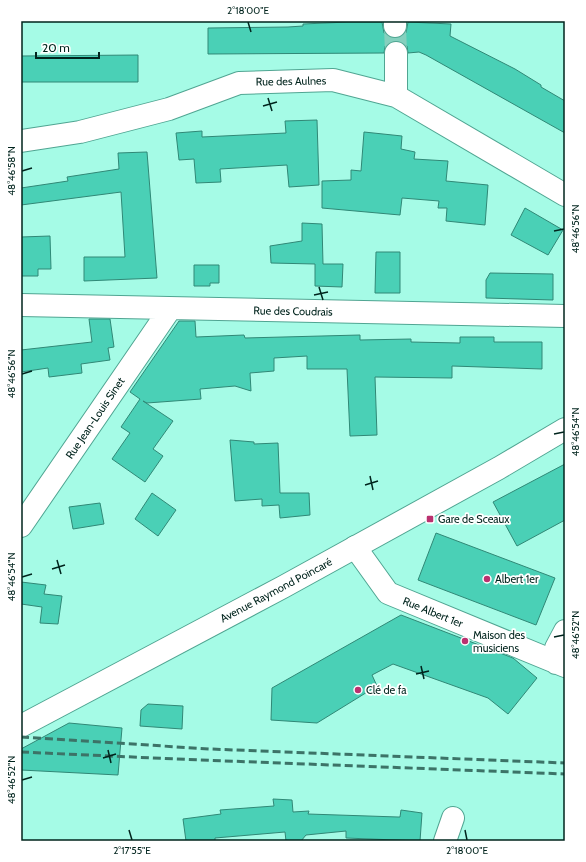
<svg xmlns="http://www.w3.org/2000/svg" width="586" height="862" font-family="Cabin,sans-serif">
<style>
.building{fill:#4ad0b6;stroke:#308876}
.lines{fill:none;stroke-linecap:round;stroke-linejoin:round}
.minor-tunnel{stroke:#84d0be;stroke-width:22;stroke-dasharray:22 11;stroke-linecap:butt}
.minor-casing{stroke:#50a592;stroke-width:24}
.tertiary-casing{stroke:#50a592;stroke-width:24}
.minor{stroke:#fff;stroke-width:22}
.tertiary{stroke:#fff;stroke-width:22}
.rail{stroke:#3c7367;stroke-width:3;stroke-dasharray:8 4;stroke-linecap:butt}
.ticks{fill:none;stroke:#00241d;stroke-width:1.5}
.poi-dot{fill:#ba316f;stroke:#fff;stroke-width:1.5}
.labels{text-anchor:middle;stroke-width:3.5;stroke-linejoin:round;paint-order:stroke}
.street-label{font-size:11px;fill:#00241d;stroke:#fff}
.poi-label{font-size:11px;fill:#00241d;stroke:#fff;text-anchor:start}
.neatline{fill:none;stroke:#00241d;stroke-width:1.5}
.ticks-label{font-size:10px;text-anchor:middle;fill:#00241d}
</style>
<rect width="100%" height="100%" fill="#a5fbe6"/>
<path class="building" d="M348 22H382L384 33 389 37 395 38 401 37 406 33 408 22 451 24 450 36 515 69 541 85V87L565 101V133L426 55 419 52 408 53 407 46 402 42 396 41 390 42 385 46 384 53 208 54V28L288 27 303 26V24Z
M138 55V82H21V56Z
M317 120 319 185 289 187 287 165 220 169 221 182 196 183 194 159 179 160 176 133 202 131V137L286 133 285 121Z
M364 132 402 136 401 149 415 152 414 159 448 161 446 181 488 185 485 225 446 221 447 208H438L439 201 402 198 400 215 322 208V181L351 180V170L361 171Z
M147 152 157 278 84 281V257H125L121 192 21 205V188L68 181 67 177 119 169 118 153Z
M525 208 563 230 548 255 511 235Z
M302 223 322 224 323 264H343L342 287 315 286V264L271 263 270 246 302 241Z
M50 236 51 269H38V276H21V237Z
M376 252H400V293H375Z
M194 265H219V283H210V286H194Z
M490 273 553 274V300L486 298V280Z
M89 319H110L114 347 108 348 110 360 81 364 82 373 49 377 48 368 21 372V350L92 342Z
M179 321H195L196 337 244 335 245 338 360 335V340L411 339V342L460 343V337H494V342H542V369L452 366V378L375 377 377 435 350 436 347 369H307V356L274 358V371L250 373 251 391 235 386 200 389 201 399 147 403 143 401 173 421 153 449 163 456 145 482 112 459 130 433 121 427 140 399 130 392Z
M230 440 254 442V444L278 443 280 493H309L310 515 280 518 279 505 262 506V499L235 501Z
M565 464V520L517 546 493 502Z
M152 493 176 510 158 536 135 519Z
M100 503 104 524 73 529 69 507Z
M436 533 555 578 536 625 418 580Z
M21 582 46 585 44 594 62 596 58 624 40 623 42 607 21 604Z
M401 615 513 658 537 678 508 714 488 698 393 664 372 675 377 686 317 723 271 720 272 688Z
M148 704 183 706 182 729 140 726 141 710Z
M69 723 122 728 118 775 21 770V749Z
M273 799 292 800 293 812 309 811 308 814 398 817H400L401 810 422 813 420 841 346 838V831L306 835 301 841H286L285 832 215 838V841H186L183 819 221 814 220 810 274 806Z"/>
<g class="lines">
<path class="minor-tunnel" d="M395 26 396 53"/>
<defs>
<path id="minor" d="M395 21V26
M396 53V96
M21 141 80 132 169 109 239 83 333 80 396 96 565 195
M21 305 565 316
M21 526 170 309
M355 547 388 593 565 666
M556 663V648L565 631
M445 841 453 818"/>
<path id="tertiary" d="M21 726 283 587 499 468 565 429"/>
</defs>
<use href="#minor" class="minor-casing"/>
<use href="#tertiary" class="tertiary-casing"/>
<use href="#minor" class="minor"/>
<use href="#tertiary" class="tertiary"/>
<path class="rail" d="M21 737 210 749 565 763
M21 752 176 759 565 774"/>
</g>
<path class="ticks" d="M248 22 251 32M268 98 272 111M263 106 277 102M22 171 32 168M554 231 564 229M319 287 323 300M314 295 328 292M22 374 32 371M554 434 564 432M370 476 373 490M365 485 378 481M57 560 61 574M52 569 65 565M22 577 32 574M554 637 564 635M421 666 424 679M416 674 429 671M108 750 111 763M103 758 116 754M22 780 32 777M129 830 132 840M465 830 467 840"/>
<g class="poi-dot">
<rect x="426" y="515" width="8" height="8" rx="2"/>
<circle cx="487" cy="579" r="4"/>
<circle cx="465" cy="641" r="4"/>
<circle cx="358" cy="690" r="4"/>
</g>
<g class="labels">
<g class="street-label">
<text transform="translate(291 81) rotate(-1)" y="4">Rue des Aulnes</text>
<text transform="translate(293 311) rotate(1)" y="4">Rue des Coudrais</text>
<text transform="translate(95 418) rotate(-56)" y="4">Rue Jean-Louis Sinet</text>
<text transform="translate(276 590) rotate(-28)" y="4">Avenue Raymond Poincaré</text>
<text transform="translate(433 612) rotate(22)" y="4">Rue Albert 1er</text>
</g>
<g class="poi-label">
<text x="438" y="523">Gare de Sceaux</text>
<text x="495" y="583">Albert 1er</text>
<text x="473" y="639">Maison des<tspan x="473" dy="13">musiciens</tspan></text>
<text x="366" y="694">Clé de fa</text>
</g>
</g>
<rect width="586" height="862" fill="none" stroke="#ffffff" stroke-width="44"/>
<path d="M36 52v6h63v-6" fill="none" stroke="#00241d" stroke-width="2"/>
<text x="42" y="52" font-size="12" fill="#00241d" stroke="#ffffff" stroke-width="3" paint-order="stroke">20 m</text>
<rect x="22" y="22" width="542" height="818" class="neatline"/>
<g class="ticks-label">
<text x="248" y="14">2°18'00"E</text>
<text transform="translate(11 171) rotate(-90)" y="4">48°46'58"N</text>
<text transform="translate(575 229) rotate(-90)" y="4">48°46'56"N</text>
<text transform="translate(11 374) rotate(-90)" y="4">48°46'56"N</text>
<text transform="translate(575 432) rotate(-90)" y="4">48°46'54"N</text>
<text transform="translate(11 577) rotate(-90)" y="4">48°46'54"N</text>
<text transform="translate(575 635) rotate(-90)" y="4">48°46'52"N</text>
<text transform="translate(11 780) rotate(-90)" y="4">48°46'52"N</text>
<text x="132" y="854">2°17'55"E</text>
<text x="467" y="854">2°18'00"E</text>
</g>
</svg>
